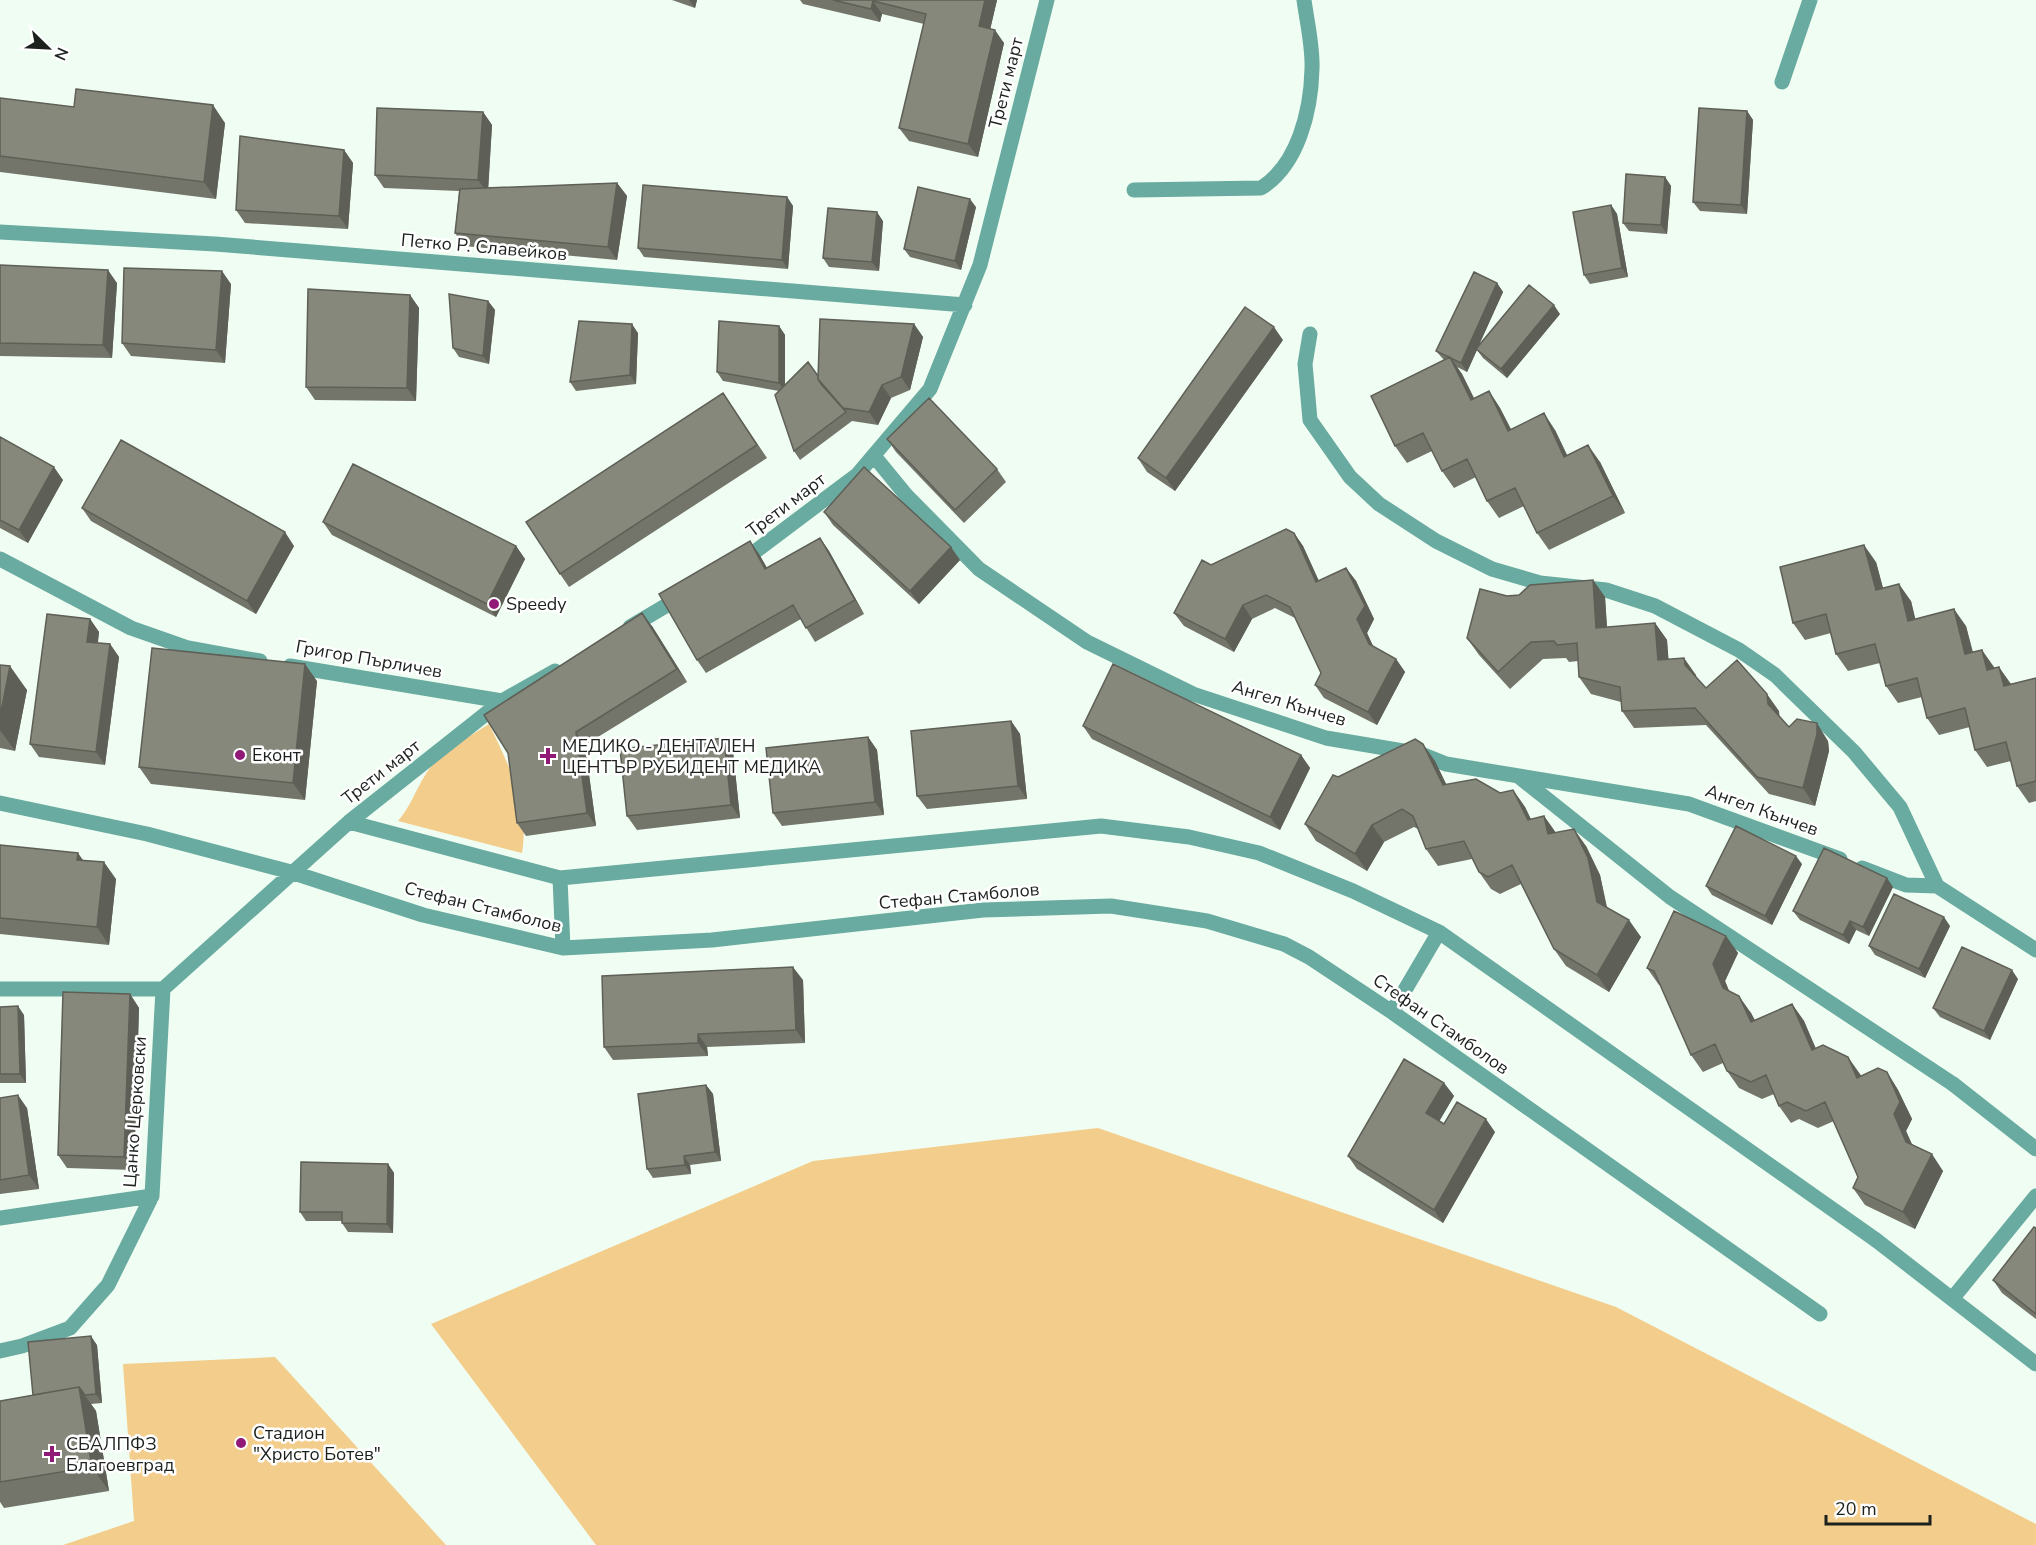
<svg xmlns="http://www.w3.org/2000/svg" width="2036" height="1545" font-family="'Nunito Sans',sans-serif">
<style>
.green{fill:#f3cd8b}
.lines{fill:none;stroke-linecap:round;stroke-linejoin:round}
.pedestrian{stroke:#69aba0;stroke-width:15}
.minor{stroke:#69aba0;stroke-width:15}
.wall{fill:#73756a}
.shaded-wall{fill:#5e5f56}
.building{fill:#86887b;stroke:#5e5f56;stroke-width:1.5}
.poi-dot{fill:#911a78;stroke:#fff;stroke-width:2}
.labels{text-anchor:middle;stroke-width:5;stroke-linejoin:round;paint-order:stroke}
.street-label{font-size:18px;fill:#1c211d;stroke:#fff}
.poi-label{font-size:18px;fill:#1c211d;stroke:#fff;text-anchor:start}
</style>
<rect width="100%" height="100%" fill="#f0fdf2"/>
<path class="green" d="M489 724C509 766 530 805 522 853L398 821C410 807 415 792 424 777 438 752 466 739 489 724Z
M1098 1128 1616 1307 2036 1524V1545H596L431 1324 813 1161Z
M275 1357 446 1545H63L134 1521 123 1364Z"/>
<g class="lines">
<path class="pedestrian" d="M1953 1084 2036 1149
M1876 1240 2036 1364
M1952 1299 2036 1196"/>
<path class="minor" d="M1782 82 1810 0
M1134 190 1261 188C1298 165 1311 111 1312 69 1313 47 1307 22 1304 0
M0 232 215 244 965 305
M1310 334 1305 364 1310 420 1350 477 1379 504 1436 541 1492 569 1540 583 1606 590 1655 606 1739 650 1775 675 1854 752 1900 807 1937 886 2036 950
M874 456 906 495 979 569 1087 642 1193 694 1326 738 1421 754 1446 764 1689 804 1840 859
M0 559 131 628 188 648 260 661
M741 562 857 475 930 389 980 265 1047 0
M630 627 684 595
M290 666 502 701
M1518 776 1670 897 1953 1084
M0 803 147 834 291 872 423 915 563 948 712 940 983 910 1111 906 1207 921 1284 944 1309 957 1392 1012 1820 1314
M349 822 560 878 1101 826 1189 837 1259 853 1353 891 1439 932 1876 1240
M1862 868 1906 885 1937 886
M560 878 563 948
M0 989H163L349 822 502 701 555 671
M1392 1012 1439 932
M0 1218 152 1196 163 989
M0 1351 22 1346 70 1328 108 1285 152 1196"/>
</g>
<path class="wall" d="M672 0H697L695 8Z
M800 0H997L990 29 1004 43 978 157 909 141 899 128 924 24 882 14 880 22 803 4Z
M0 98 74 107 225 123 216 199 0 172Z
M1747 111 1753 120 1747 214 1700 211 1693 202Z
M483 112 492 125 488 188 617 183 627 196 617 260 464 246 455 233 459 191 384 188 375 175Z
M344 150 353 163 348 229 245 223 236 210Z
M1665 177 1671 186 1667 234 1629 231 1623 223Z
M787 197 793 206 788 269 644 257 638 248Z
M1611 205 1617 214 1628 277 1590 284 1584 275Z
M976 207 961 270 910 257 904 249Z
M883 221 879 271 829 267 823 258Z
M0 265 117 283 112 358 0 356Z
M1497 283 1503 292 1478 346 1560 314 1507 378 1483 358 1477 350 1467 372 1457 367 1462 374 1474 398 1489 391 1500 408 1511 429 1555 430 1567 455 1600 462 1625 513 1549 550 1537 533 1524 506 1499 518 1487 501 1476 477 1454 488 1442 471 1432 451 1407 463 1395 446 1444 360 1436 351Z
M231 284 225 363 131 356 122 343Z
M410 295 419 308 416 401 315 400 306 387Z
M488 301 495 310 489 364 459 357 453 348Z
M914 324 923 337 910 390 891 398 878 425 852 421 800 460 794 451 779 391 723 381 717 372 779 326 785 335V385L818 376Z
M638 333 636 384 576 391 570 382Z
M1283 340 1175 491 1147 472 1138 458Z
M732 406 767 458 569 587 560 574Z
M0 437 63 480 28 543 0 528Z
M887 439 997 469 1006 482 964 523 896 452Z
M82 508 294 546 256 614 91 521Z
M824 512 960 560 919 604 833 525Z
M323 522 516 546 525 559 496 617 332 535Z
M1294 533 1303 546 1319 581 1346 568 1356 581 1374 619 1367 633 1373 646 1396 659 1405 672 1377 725 1324 698 1315 685 1321 673 1295 618 1275 608 1252 619 1234 652 1184 626 1174 613 1211 565Z
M820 538 829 551 864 614 815 642 801 619 706 673 697 660 759 554 767 568Z
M1876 562 1883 588 1911 601 1915 619 1966 626 1973 652 1994 667V668L2011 684 2036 678V801L2029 803 2017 786 2011 761 1987 767 1975 750 1970 727 1939 735 1927 718 1922 697 1898 703 1886 686 1880 663 1848 671 1836 654 1831 633 1805 640 1793 623Z
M1593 580 1605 597 1607 627 1655 623 1667 640 1668 659 1696 675V677L1706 688 1779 711V717L1789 727 1828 741 1829 751 1815 806 1769 794 1706 725 1634 728 1622 711 1621 702 1591 694 1579 677 1578 661 1569 662 1566 658 1543 659 1510 689 1479 655 1467 638 1507 596 1519 595Z
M90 619 99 632 98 643 110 644 119 657 105 765 39 757 30 744Z
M652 626 687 682 585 745 596 826 526 836 517 823 508 753Z
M0 665 27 690 15 751 0 748Z
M317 681 305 800 151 784 139 767Z
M1011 721 1020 734 1027 799 927 809 917 796Z
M1083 726 1301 755 1310 768 1280 830 1092 739Z
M868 737 877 750 884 815 782 826 773 813Z
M733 751 740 818 637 830 627 816Z
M1435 761 1446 785 1500 793 1513 790 1525 807 1531 819 1544 816 1556 833 1586 846 1600 875 1607 907 1641 937 1609 992 1566 966 1554 949 1521 884 1500 894 1491 889 1479 872 1472 859 1438 866 1426 849 1418 829 1414 827 1384 842 1367 871 1316 841 1305 824Z
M0 845 83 860 116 879 109 945 0 934Z
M1802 864 1772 925 1712 895 1706 886Z
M1893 887 1869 936 1856 930 1849 944 1800 920 1793 911Z
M1950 926 1925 978 1875 955 1869 946Z
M1726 936 1738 953 1725 981 1729 991 1751 1013 1755 1020 1792 1004 1804 1021 1815 1048 1860 1074 1861 1076 1887 1072 1898 1090 1912 1119 1906 1131 1912 1144 1943 1171 1915 1229 1865 1205 1853 1188 1858 1177 1834 1121 1818 1128 1799 1119 1791 1123 1779 1106 1774 1094 1762 1099 1739 1088 1727 1071 1723 1063 1703 1072 1691 1055 1660 985H1659L1647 968Z
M2018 979 1990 1040 1940 1017 1933 1008Z
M803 980 805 1043 707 1047 708 1056 613 1060 604 1047Z
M130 994 139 1008 134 1170 67 1168 58 1155Z
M0 1007 24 1015 26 1083H0Z
M1444 1083 1454 1096 1439 1121 1444 1124 1495 1132 1443 1223 1357 1169 1348 1156Z
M706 1085 713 1094 721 1161 690 1165 691 1174 653 1178 647 1169Z
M0 1098 27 1108 39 1189 0 1194Z
M388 1164 394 1173 393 1233 348 1232 342 1223V1221H306L300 1212Z
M2036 1228V1319L2002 1293 1993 1280Z
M97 1345 102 1403 91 1404 96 1411 109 1491 4 1508 0 1502V1401L33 1395Z"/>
<path class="shaded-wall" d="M689 0H697L695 8Z
M985 0H997L988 39 979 26Z
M873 1 882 14 880 22 871 9Z
M995 30 1004 43 978 157 968 144Z
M213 105 225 123 216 199 204 182Z
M1747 111 1753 120 1747 214 1741 205Z
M483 112 492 125 488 193 478 180Z
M344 150 353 163 348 229 339 216Z
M1665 177 1671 186 1667 234 1661 225Z
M617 183 627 196 617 260 608 247Z
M787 197 793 206 788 269 782 260Z
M970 199 976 207 961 270 955 261Z
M1611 205 1617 214 1628 277 1622 268Z
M877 212 883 221 879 271 872 262Z
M108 270 117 283 112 358 103 345Z
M222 271 231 284 225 363 216 350Z
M1497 283 1503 292 1467 372 1461 363Z
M410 295 419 308 416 401 407 388Z
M488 301 495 310 489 364 483 356Z
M1554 305 1560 314 1507 378 1501 369Z
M632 324 638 333 636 384 630 375Z
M914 324 923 337 910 390 901 377Z
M779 326 785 335V392L779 383Z
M1274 327 1283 340 1175 491 1166 478Z
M1450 357 1462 374 1483 417 1471 400Z
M882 385 891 398 878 425 869 412Z
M1489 391 1500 408 1520 448 1508 431Z
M1544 413 1555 430 1576 474 1564 457Z
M1588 445 1600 462 1625 513 1613 496Z
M54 467 63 480 28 543 19 530Z
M285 532 294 546 256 614 247 601Z
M1294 533 1303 546 1325 595 1316 582Z
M820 538 829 551 864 614 855 600Z
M750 541 759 554 775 582 765 569Z
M1864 545 1876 562 1888 607 1876 590Z
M516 546 525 559 496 617 487 604Z
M951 547 960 560 919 604 910 591Z
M1346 568 1356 581 1374 619 1367 633 1378 657 1369 644 1357 619Z
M1593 580 1605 597 1608 645 1596 628Z
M1899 584 1911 601 1920 638 1908 621Z
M1243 605 1252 619 1234 652 1225 639Z
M1954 609 1966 626 1977 671 1965 654Z
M642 613 652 626 687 682 677 669Z
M90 619 99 632 96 655 87 642Z
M1655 623 1667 640 1670 677 1658 660Z
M110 644 119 657 105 765 96 752Z
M1982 650 1994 667 1999 687 1987 670Z
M1684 658 1696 675 1697 682 1685 665Z
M1396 659 1405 672 1377 725 1368 712Z
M305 664 317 681 305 800 293 783Z
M10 666 27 690 15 751 0 730V717Z
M1999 667 2011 684 2004 686Z
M1767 694 1779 711 1780 721 1768 704Z
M1011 721 1020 734 1027 799 1018 786Z
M1817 723 1828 741 1829 751 1815 806 1803 788Z
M576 732 585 745 596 826 587 813Z
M868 737 877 750 884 815 875 802Z
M724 738 733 751 740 818 731 805Z
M1423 744 1435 761 1455 802 1443 785Z
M1301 755 1310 768 1280 830 1270 817Z
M1513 790 1525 807 1539 837 1528 820Z
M1544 816 1556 833 1548 834Z
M1372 825 1384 842 1367 871 1355 854Z
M1574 829 1586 846 1600 875 1609 919 1597 902Z
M78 853 90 870 77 860Z
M1796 856 1802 864 1772 925 1765 916Z
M104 862 116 879 109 945 97 927Z
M1887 878 1893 887 1869 936 1863 927Z
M1944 917 1950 926 1925 978 1919 969Z
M1629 920 1641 937 1609 992 1597 975Z
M1850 921 1856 930 1849 944 1843 935Z
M1726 936 1738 953 1725 981 1735 1005 1723 988 1713 964Z
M793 967 803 980 805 1043 796 1030Z
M2012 970 2018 979 1990 1040 1984 1031Z
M130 994 139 1008 134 1170 124 1157Z
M1739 996 1751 1013 1763 1039 1751 1022Z
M1792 1004 1804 1021 1824 1067 1812 1050Z
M18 1006 24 1015 26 1083 20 1074Z
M698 1034 707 1047 708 1056 698 1043Z
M1848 1057 1860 1074 1869 1095 1857 1078Z
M1887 1072 1898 1090 1912 1119 1906 1131 1918 1159 1906 1142 1894 1114Z
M1444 1083 1454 1096 1436 1127 1426 1113Z
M706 1085 713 1094 721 1161 715 1152Z
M18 1095 27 1108 39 1189 29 1175Z
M1486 1119 1495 1132 1443 1223 1434 1210Z
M1932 1154 1943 1171 1915 1229 1903 1212Z
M684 1156 690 1165 691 1174 685 1165Z
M388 1164 394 1173 393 1233 387 1224Z
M91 1336 97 1345 102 1403 96 1394Z
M79 1387 96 1411 109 1491 92 1467Z"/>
<path class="building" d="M833 0H985L979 26 995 30 968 144 899 128 926 14 873 1 871 9Z
M76 89 213 105 204 182 0 156V98L74 107Z
M377 108 483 112 478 180 375 175Z
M1699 108 1747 111 1741 205 1693 202Z
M240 136 344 150 339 216 236 210Z
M1626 174 1665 177 1661 225 1623 223Z
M617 183 608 247 455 233 460 189Z
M643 185 787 197 782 260 638 248Z
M918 187 970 199 955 261 904 249Z
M1611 205 1622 268 1584 275 1573 212Z
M828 208 877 212 872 262 823 258Z
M0 265 108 270 103 345 0 343Z
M124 268 222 271 216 350 122 343Z
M1474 272 1497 283 1461 363 1436 351Z
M1529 285 1554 305 1501 369 1476 349Z
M308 289 410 295 407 388 306 387Z
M449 294 488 301 483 356 453 348Z
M1245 307 1274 327 1166 478 1138 458Z
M820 319 914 324 901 377 882 385 869 412 843 408 818 379Z
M579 321 632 324 630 375 570 382Z
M719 321 779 326V383L717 372Z
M1450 357 1471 400 1489 391 1508 431 1544 413 1564 457 1588 445 1613 496 1537 533 1515 488 1487 501 1467 459 1442 471 1423 433 1395 446 1371 396Z
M808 362 818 376V379L821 384 846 412 794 451 775 395Z
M723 393 757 445 560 574 526 522Z
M929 398 997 469 955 510 887 439Z
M0 437 54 467 19 530 0 520Z
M121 440 285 532 247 601 82 508Z
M353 464 516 546 487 604 323 522Z
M864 467 951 547 910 591 824 512Z
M1286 529 1294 533 1316 582 1346 568 1365 606 1357 619 1369 644 1396 659 1368 712 1315 685 1321 673 1290 607 1266 595 1243 605 1225 639 1174 613 1202 560 1211 565Z
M820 538 855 600 806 628 793 605 697 660 659 594 750 541 765 569Z
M1864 545 1876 590 1899 584 1908 621 1954 609 1965 654 1982 650 1987 670 1999 667 2004 686 2036 678V781L2017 786 2006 742 1975 750 1965 708 1927 718 1917 678 1886 686 1875 644 1836 654 1826 614 1793 623 1780 567Z
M1593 580 1596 628 1655 623 1658 660 1684 658 1685 665 1706 688 1737 660 1767 694 1768 704 1789 727 1797 719 1817 723V734L1803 788 1757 777 1695 708 1622 711 1620 687 1579 677 1577 643 1557 645 1554 641 1531 642 1498 672 1467 638 1480 589 1507 596 1519 595 1530 585Z
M642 613 677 669 576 732 587 813 517 823 508 753 484 715Z
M47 614 90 619 87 642 110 644 96 752 30 744Z
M152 648 305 664 293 783 139 767Z
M1113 664 1301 755 1270 817 1083 726Z
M0 665 10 666 0 717Z
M1011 721 1018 786 917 796 911 731Z
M868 737 875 802 773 813 766 748Z
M724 738 731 805 627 816 620 749Z
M1415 739 1423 744 1443 785 1476 779 1500 793 1513 790 1528 820 1544 816 1548 834 1574 829 1588 858 1597 902 1629 920 1597 975 1554 949 1512 865 1488 877 1479 872 1464 841 1426 849 1413 816 1402 809 1372 825 1355 854 1305 824 1333 775 1338 777Z
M1736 826 1796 856 1765 916 1706 886Z
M0 845 78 853 77 860 104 862 97 927 0 918Z
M1824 848 1887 878 1863 927 1850 921 1843 935 1793 911Z
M1894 894 1944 917 1919 969 1869 946Z
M1674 911 1726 936 1713 964 1723 988 1739 996 1751 1022 1792 1004 1812 1050 1823 1045 1848 1057 1857 1078 1878 1068 1887 1072 1900 1102 1894 1114 1906 1142 1932 1154 1903 1212 1853 1188 1858 1177 1825 1102 1806 1111 1787 1102 1779 1106 1766 1075 1751 1082 1727 1071 1715 1044 1691 1055 1654 971 1647 968Z
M1962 947 2012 970 1984 1031 1933 1008Z
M793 967 796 1030 698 1034V1043L604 1047 602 976Z
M63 992 130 994 124 1157 58 1155Z
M18 1006 20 1074H0V1007Z
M1404 1059 1444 1083 1426 1113 1444 1124 1457 1102 1486 1119 1434 1210 1348 1156Z
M706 1085 715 1152 684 1156 685 1165 647 1169 638 1094Z
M18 1095 29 1175 0 1180V1098Z
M301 1162 388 1164 387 1224 342 1223V1212H300Z
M2034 1227 2036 1228V1314L1993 1280Z
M91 1336 96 1394 85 1395 79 1387 33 1395 28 1342Z
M79 1387 92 1467 0 1482V1401Z"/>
<g class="poi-dot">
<circle cx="494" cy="604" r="6"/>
<circle cx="240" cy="755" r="6"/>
<path d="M545 747h6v6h6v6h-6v6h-6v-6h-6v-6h6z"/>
<circle cx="241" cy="1443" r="6"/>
<path d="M49 1445h6v6h6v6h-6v6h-6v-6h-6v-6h6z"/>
</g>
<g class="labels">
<g class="street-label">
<text transform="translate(1006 83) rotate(-76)" y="6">Трети март</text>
<text transform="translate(484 247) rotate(5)" y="6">Петко Р. Славейков</text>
<text transform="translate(786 505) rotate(-37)" y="6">Трети март</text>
<text transform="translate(369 659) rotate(10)" y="6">Григор Пърличев</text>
<text transform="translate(1289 703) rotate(17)" y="6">Ангел Кънчев</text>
<text transform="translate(381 772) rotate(-38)" y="6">Трети март</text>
<text transform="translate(1762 810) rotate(20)" y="6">Ангел Кънчев</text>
<text transform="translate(959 896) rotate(-5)" y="6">Стефан Стамболов</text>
<text transform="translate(483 907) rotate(14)" y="6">Стефан Стамболов</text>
<text transform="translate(1441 1024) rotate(35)" y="6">Стефан Стамболов</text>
<text transform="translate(135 1112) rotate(-86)" y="6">Цанко Церковски</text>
</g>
<g class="poi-label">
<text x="506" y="610">Speedy</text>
<text x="562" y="752">МЕДИКО - ДЕНТАЛЕН<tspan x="562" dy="21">ЦЕНТЪР РУБИДЕНТ МЕДИКА</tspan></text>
<text x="252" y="761">Еконт</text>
<text x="253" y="1439">Стадион<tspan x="253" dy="21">"Христо Ботев"</tspan></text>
<text x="66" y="1450">СБАЛПФЗ<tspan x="66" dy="21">Благоевград</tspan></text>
</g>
</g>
<g transform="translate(48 48) rotate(114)" stroke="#ffffff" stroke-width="4.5" paint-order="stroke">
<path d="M0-4.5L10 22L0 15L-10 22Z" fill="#1c211d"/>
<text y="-9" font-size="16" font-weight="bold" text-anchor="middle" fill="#1c211d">N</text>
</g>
<path d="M1826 1515v9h104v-9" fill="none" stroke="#1c211d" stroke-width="3"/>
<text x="1835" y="1515" font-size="18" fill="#1c211d" stroke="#ffffff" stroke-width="4.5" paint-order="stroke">20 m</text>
</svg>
